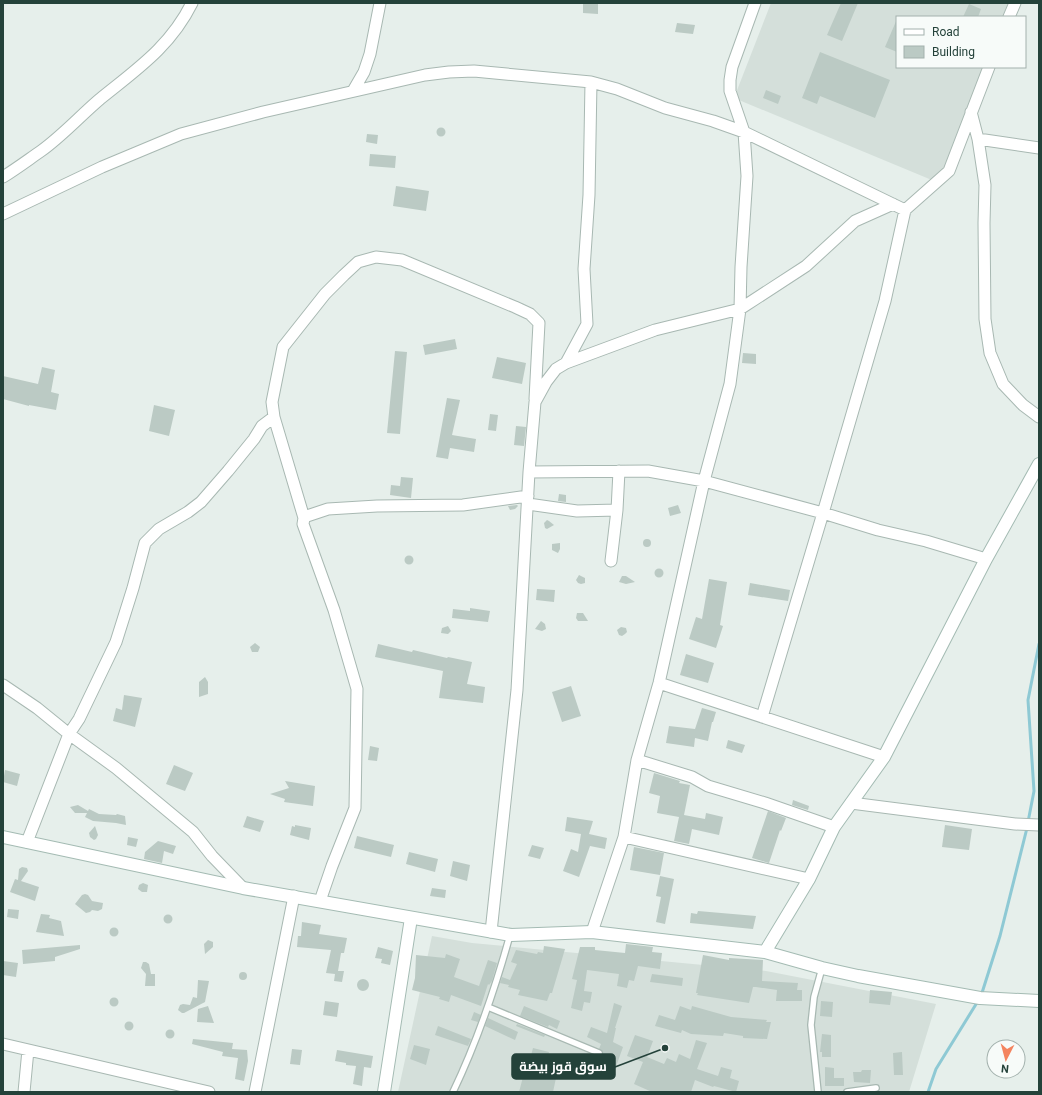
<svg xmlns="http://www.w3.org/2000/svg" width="1042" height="1095" font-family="Roboto,Cairo,sans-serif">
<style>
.built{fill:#d4dfda}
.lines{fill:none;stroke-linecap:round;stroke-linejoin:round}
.stream{stroke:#8ec9d4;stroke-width:3}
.building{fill:#bbcac4}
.service-casing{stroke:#a8b8b2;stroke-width:8}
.minor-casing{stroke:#a8b8b2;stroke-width:13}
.secondary-casing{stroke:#a4bbb3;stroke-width:14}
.service{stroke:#fff;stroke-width:5.5}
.minor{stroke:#fff;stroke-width:11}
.secondary{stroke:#fff;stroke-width:12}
.leader{fill:none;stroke:#24423a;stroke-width:1.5}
.callout-dot{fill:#24423a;stroke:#f7fbf9;stroke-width:1.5}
.callout{fill:#24423a;stroke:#24423a;stroke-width:1.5}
.callout-label{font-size:13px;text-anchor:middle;font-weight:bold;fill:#fff}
</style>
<rect width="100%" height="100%" fill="#e6efeb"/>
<path class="built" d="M771 3H1013L1007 17H897V67H987L939 183 734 98Z
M432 936 472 943 766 971 936 1004 909 1092H398Z"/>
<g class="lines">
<path class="stream" d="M1028 822 1034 791 1028 700 1039 644
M981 996 1000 936 1027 828
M928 1092 936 1069 978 1001"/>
</g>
<path class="building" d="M583 3H598V14L583 13Z
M841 3H858L842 41 827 35Z
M969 4 981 9 978 17H963Z
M897 19V52L885 47Z
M677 23 695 25 693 34 675 32Z
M820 52 890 80 875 118 820 96 817 104 802 98Z
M766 90 781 96 778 104 763 98Z
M436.5 132a4.5 4.5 0 1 1 9 0a4.5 4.5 0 1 1-9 0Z
M367 134 378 135 377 144 366 142Z
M370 154 396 156 395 168 369 166Z
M396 186 429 191 426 211 393 206Z
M455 339 457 349 425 355 423 345Z
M395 351 407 352 400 434 387 433Z
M743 353 756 354V364L742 363Z
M497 357 526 363 522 384 492 378Z
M42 367 55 370 51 392 59 394 56 410 29 405V406L3 399V376L38 384Z
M447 398 460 400 452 435 476 439 474 452 450 448 448 459 436 457Z
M154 405 175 410 169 436 149 431Z
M490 414 498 415 496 431 488 430Z
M516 426 526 427 524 446 514 445Z
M401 477 413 478 411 498 390 495 391 485 400 486Z
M559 494 566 495V502L558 501Z
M517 505 518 506 515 509 510 510 508 506Z
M678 505 681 513 670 516 668 508Z
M547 520 549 521 554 525 547 529 545 528 544 523Z
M643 543a4 4 0 1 1 8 0a4 4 0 1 1-8 0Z
M560 543V549L558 553 552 550V544Z
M404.5 560a4.5 4.5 0 1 1 9 0a4.5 4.5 0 1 1-9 0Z
M654.5 573a4.5 4.5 0 1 1 9 0a4.5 4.5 0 1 1-9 0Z
M579 575 585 578V583L581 584 578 583 576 580Z
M622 576H626L635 582 626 584 619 582Z
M709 579 727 582 720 625 723 626 716 648 689 639 696 617 702 619Z
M750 583 790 590 788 601 748 595Z
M537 589 555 590 554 602 536 600Z
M470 608 490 611 488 622 452 618 453 609 470 611Z
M577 613H583L588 621H578L576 618Z
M541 621 545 624 546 629 542 631 535 629Z
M448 626 451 631 448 634 441 633 442 628Z
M621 627 626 628 627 632 625 634 622 636 619 635 617 630Z
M255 643 260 647 258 652H252L250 647Z
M378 644 412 652 413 650 447 658 448 657 472 662 467 684 485 687 483 703 439 698 443 671 375 657Z
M686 654 714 663 708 683 680 675Z
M205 677 208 682V694L199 697V682Z
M571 686 581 716 562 722 552 692Z
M124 695 142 698 135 727 113 721 116 708 122 710Z
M702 708 716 712 713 722H712L708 741 695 738 694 747 666 743 669 726 695 729Z
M728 740 745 745 742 753 726 748Z
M370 746 379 748 377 761 368 760Z
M174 765 193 773 185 791 166 784Z
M5 770 20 774 17 786 3 782Z
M654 773 680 781 679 783 690 785 684 815 705 819 706 813 723 817 719 835 692 829 689 844 674 841 679 817 657 813 660 796 649 793Z
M285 781 315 786 313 806 284 802 285 799 270 794 289 788Z
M793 800 809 806 808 810 792 805Z
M78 805 88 811 89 809 99 814 116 815 117 814 125 816 126 825 116 823 93 821 85 817 87 813H75L70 807Z
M768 811 786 818 781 831 780 830 769 863 752 858Z
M247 816 264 821 260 832 243 827Z
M567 817 593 821 589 834 607 838 605 849 590 846 579 877 563 871 571 849 578 852 581 834 565 831Z
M295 825 311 828 309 840 290 835 292 826 295 827Z
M945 825 972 829 969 850 942 847Z
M95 826 98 835 96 839 94 840 90 837 89 833Z
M357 836 394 845 391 857 354 848Z
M128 837 138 839 136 847 127 845Z
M158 841 176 846 173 854 164 851 162 863 144 859 145 852Z
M532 845 544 848 540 859 528 856Z
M634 847 664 853 660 875 630 870Z
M409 852 438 859 435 872 406 864Z
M453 861 470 865 467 881 450 876Z
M22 867 27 868 28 871 21 881 39 887 35 901 10 892 15 879 18 880 19 869Z
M660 876 674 879 665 924 656 922 661 897 656 896Z
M143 883 148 885 147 892H142L138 889 139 885Z
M432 888 446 890 445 898 430 896Z
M85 894 88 895 92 901 103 903 102 909 98 911 92 910 90 912 86 913 75 904 82 895Z
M8 909 19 910 18 919 7 917Z
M698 911 756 916 753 929 690 923 691 913 697 914Z
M41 914 50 915 49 918 61 921 64 936 36 932Z
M163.5 919a4.5 4.5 0 1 1 9 0a4.5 4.5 0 1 1-9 0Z
M302 922 321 925 319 934 347 938 344 953H341L338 971H344L342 982 334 981 335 974 326 973 331 950 297 947 298 936H301Z
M109.5 932a4.5 4.5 0 1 1 9 0a4.5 4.5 0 1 1-9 0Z
M208 940 213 942V947L205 954 204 944Z
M626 944 653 947 652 952 662 953 660 969 638 966 634 981 629 980 627 988 617 986 619 974 587 970 584 991 592 992 590 1003 584 1002 582 1011 571 1008 577 980 572 979 580 947H595V950L625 953Z
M80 945V949L55 957V961L23 964 22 950Z
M544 946 565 949 552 993H550L547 1001 518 995 520 990 508 987 509 985 500 983 502 977 510 980 517 964 511 962 516 950 537 954 538 952 543 953Z
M378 947 393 951 390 965 381 963 382 959 375 958Z
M446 954 460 959 454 977 479 986 488 960 497 963 492 981 489 985 488 984 481 1006 451 995 449 1002 439 999 440 997 412 990 415 978 416 955 445 958Z
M703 955 729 960V958L763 960 762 981 798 983 797 990H802V1001H776L777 990 756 987H753L749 1003 697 995 698 993H696Z
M3 961 18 963 16 977 3 975Z
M143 962H146L149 964 151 974H155V986H145L146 974 141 968Z
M239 976a4 4 0 1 1 8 0a4 4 0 1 1-8 0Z
M652 974 683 978 682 986 650 982Z
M357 985a6 6 0 1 1 12 0a6 6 0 1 1-12 0Z
M198 980 209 981 205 1002 184 1013H182L178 1010 180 1005 183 1004 190 1005 193 997 197 998Z
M870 990 892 992 890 1005 869 1003Z
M109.5 1002a4.5 4.5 0 1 1 9 0a4.5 4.5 0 1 1-9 0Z
M325 1001 339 1003 337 1017 323 1015Z
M821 1001 833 1002 832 1017 820 1016Z
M614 1003 622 1006 615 1028H616L613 1042 623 1047 613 1075 592 1065 596 1056 601 1057 603 1052 599 1049 601 1044 587 1037 591 1027 607 1033Z
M208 1006 214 1023 197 1022 198 1009Z
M524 1006 560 1021 557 1029 549 1025 548 1027 520 1016Z
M680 1006 691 1010 692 1006 731 1017 767 1020 766 1022H771L767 1039 743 1038V1036L724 1033 723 1036 691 1034 682 1030 681 1033 655 1026 659 1015 675 1020Z
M474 1012 481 1015 478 1022 471 1020Z
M488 1018 518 1032 515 1040 485 1026Z
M124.5 1026a4.5 4.5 0 1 1 9 0a4.5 4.5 0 1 1-9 0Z
M517 1024 545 1035 544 1037 516 1026Z
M438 1026 471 1039 468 1046 435 1035Z
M165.5 1034a4.5 4.5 0 1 1 9 0a4.5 4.5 0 1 1-9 0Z
M822 1034 831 1035V1057H822V1052H820Z
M635 1035 653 1041 647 1057 664 1064 667 1058 676 1062 679 1054 690 1059 696 1040 707 1043 697 1069 718 1076 721 1067 732 1070 730 1078 739 1081 736 1092 714 1086 713 1087 695 1080 691 1092H652L634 1084 643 1062 627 1056Z
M193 1039 233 1043 232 1049 247 1050 248 1061 244 1081 235 1079 238 1058 222 1056 223 1052 192 1044Z
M414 1045 430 1049 426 1065 410 1059Z
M533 1048 549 1052 542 1074 556 1078 553 1092H519L523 1077 511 1075 515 1059 529 1063Z
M292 1049 302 1050 300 1065 290 1064Z
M337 1050 373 1056 371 1068 364 1067 362 1086 353 1084 356 1066 346 1065V1063L335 1061Z
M902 1052 903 1075H894L893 1053Z
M825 1067 834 1068V1078H844V1086H825Z
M862 1070H871L870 1083 854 1082 853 1072H861Z"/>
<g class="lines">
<defs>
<path id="service" d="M488 1007 599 1053
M453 1092C477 1042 495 989 510 935
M818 1092 811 1025 814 997 822 968
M847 1092 876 1088"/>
<path id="minor" d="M1009 17 1015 3
M353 91 364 72 370 54 380 3
M971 112 978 139 985 185 984 223 985 319 990 353 1003 384 1023 405 1039 417
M978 139 1039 148
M3 177C16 169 28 160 41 151 62 136 80 116 100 99 137 69 170 47 192 3
M3 214 102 167 181 134 263 112 425 75 449 72 474 71 591 82 617 89 665 108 713 121 744 132 905 210
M566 363 587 324 584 269 589 195 591 82
M529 472 648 471 704 481 823 513 878 530 926 541 986 559
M528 504 577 511 617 510
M304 518 274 417 272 402 283 347 325 294 344 275 358 262 376 257 402 260 515 307 530 314 539 323 535 399
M611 561 617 510 619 471
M659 683 884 757
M3 685 37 708 69 734 116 768 193 832 212 856 243 888
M762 717 823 513 885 301 905 210 949 171 989 67
M637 760 692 777 708 786 765 803 834 827
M851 803 1015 824 1039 825
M624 837 809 879
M27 842 69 734 79 719 116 642 133 588 145 543 159 529 188 512 201 502 228 471 254 439 262 426 274 417
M320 901 332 866 355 808 357 689 334 610 303 524 304 518 307 516 328 509 377 506 463 505 528 496
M491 932 517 690 529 472 535 402 546 382 556 369 566 363 655 330 740 309 806 266 855 221 893 204
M592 932 624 837 637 760 659 683 704 481 730 384 740 309 741 267 747 176 744 132 730 91V80L732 67 755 3
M3 1044 209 1092
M24 1092 28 1050
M255 1092 294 896"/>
<path id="secondary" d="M3 837 243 888 511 935 592 932 765 952 822 968 858 976 980 998 1039 1001
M765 952 809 879 834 827 884 757 986 559 1039 464
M384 1092 411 918"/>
</defs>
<use href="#service" class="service-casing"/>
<use href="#minor" class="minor-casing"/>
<use href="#secondary" class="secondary-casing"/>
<use href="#service" class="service"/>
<use href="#minor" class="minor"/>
<use href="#secondary" class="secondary"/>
</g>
<path class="leader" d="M665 1048L615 1067"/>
<circle class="callout-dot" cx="665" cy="1048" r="4"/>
<rect class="callout" x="512" y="1054" width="103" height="25" rx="4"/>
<g class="callout-label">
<text x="563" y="1071">سوق قوز بيضة</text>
</g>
<rect width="1042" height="1095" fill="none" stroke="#24423a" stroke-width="8"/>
<rect x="896" y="16" width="130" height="52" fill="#f7fbf9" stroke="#a3b1ad"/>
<rect x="904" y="29" width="20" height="6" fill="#ffffff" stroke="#a3b1ad"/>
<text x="932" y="36" font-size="12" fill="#24423a">Road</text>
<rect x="904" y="46" width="20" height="12" fill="#bbcac4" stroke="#a3b1ad"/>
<text x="932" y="56" font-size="12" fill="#24423a">Building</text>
<g transform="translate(1006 1059) rotate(186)"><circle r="19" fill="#f7fbf9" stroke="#a3b1ad"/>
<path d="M0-3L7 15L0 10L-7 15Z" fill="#f4845f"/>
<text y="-6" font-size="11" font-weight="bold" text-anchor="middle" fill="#24423a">N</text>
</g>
</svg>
